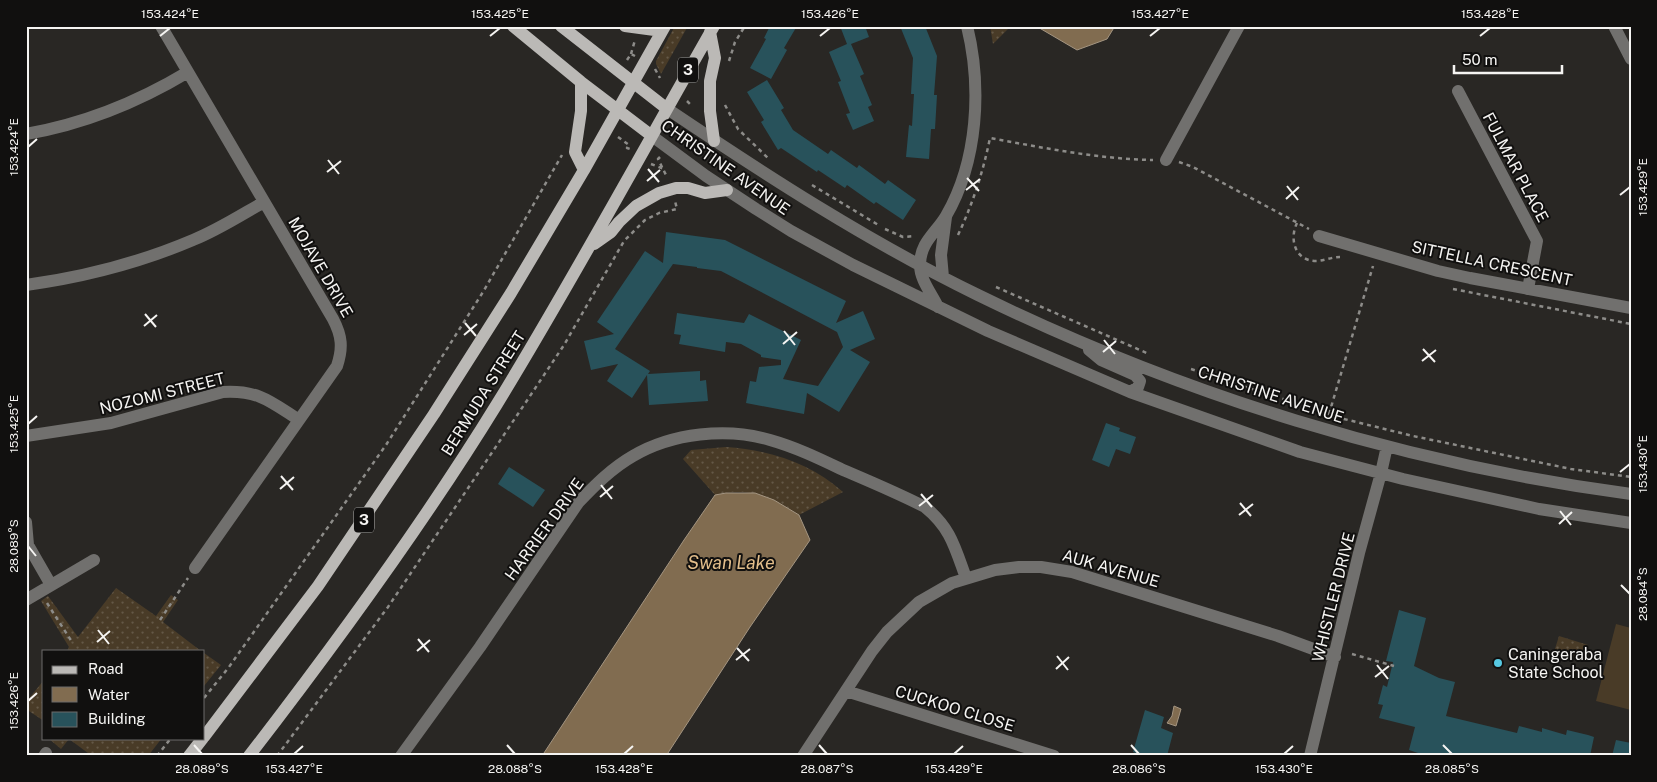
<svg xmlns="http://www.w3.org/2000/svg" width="1657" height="782" font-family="'Public Sans',sans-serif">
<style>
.grass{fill:url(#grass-dots)}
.garden{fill:#493b27}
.water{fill:#816c50;stroke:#a49581}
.building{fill:#28525b}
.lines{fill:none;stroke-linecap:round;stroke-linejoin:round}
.path{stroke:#8d8c89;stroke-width:2.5;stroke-dasharray:4 4;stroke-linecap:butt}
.minor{stroke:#71706e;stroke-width:12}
.major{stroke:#bbb9b6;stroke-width:12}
.ticks{fill:none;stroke:#f5f4f2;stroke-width:2}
.poi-dot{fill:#57c9e2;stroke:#11100f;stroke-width:2}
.labels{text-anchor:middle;stroke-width:4;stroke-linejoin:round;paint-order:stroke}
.shield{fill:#11100f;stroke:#b1b0ae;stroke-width:1}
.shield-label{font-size:15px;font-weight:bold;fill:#f5f4f2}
.street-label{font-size:16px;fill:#f5f4f2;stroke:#11100f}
.poi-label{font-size:16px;fill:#f5f4f2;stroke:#11100f;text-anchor:start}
.water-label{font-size:18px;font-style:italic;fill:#e3be8b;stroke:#11100f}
.neatline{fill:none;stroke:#f5f4f2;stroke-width:2}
.ticks-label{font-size:12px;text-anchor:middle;fill:#f5f4f2}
</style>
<defs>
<pattern id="grass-dots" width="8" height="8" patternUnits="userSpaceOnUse" patternTransform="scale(1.25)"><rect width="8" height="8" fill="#493b27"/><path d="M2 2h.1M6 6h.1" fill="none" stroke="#645847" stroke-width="1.8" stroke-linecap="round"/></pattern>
</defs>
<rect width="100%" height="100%" fill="#292724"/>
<path class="grass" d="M675 26H688L661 74 656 64V61Z
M990 26H1011L993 44Z
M726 447C769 450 810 463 843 492L799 515C770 498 751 486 715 495L683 459 691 450Z
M116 588 156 616 171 595 178 600 163 622 201 651H67L69 647 41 601 48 596 78 637Z
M1559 636 1588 645 1584 661 1554 652Z
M204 653 221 665 204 686Z
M44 680V721L26 709V702Z
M48 738H162L148 756H92L69 739 61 749Z"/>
<path class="garden" d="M1616 624 1631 628V710L1596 701Z"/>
<path class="water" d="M1036 26H1115L1107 39 1077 50Z
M726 493H755L774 500 799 515 810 540 750 627 666 756H542L684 540 715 495Z
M1174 706 1181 709 1176 726 1167 723 1172 716Z"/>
<path class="building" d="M770 26H797L784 48 787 50 771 79 750 68 766 39 764 38Z
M840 26H865L869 37 851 44 864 74 860 76 872 105 868 107 874 121 853 130 846 114 850 113 838 82 841 81 829 52 847 44Z
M900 26H925L937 56 934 95H937L935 129H931L929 159 906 157 909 125 912 126 914 94H911L913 58Z
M767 80 784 108 781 110 793 130 828 154 831 150 857 168 859 165 885 184 888 180 916 200 903 220 876 202 874 204 847 185 845 188 818 170 817 172 781 148 778 150 761 122 764 120 747 92Z
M666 232 725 240 846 301 836 323 863 311 875 339 850 350 870 362 839 412 807 393 804 414 746 403 750 381 756 382 759 367 781 365V360L761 357V355L741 344 726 342 725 352 679 344 681 335 674 334 677 313 744 323 749 314 801 340 783 379 818 386 843 347 837 332 721 271 697 268V267L673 264 615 349 650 371 648 374 700 371V381L706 380 708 401 649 405 647 375 632 398 607 381 618 364 591 370 584 341 614 334 597 322 645 251 663 263Z
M1106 423 1120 428 1119 431 1136 437 1130 454 1116 449 1109 467 1092 460Z
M509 467 545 490 533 507 498 484Z
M1399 610 1426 618 1414 666 1439 678 1455 682 1446 716 1517 733 1519 726 1542 732V728L1566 735 1567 730 1588 735 1594 737 1590 756H1427L1409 750 1415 727 1379 718 1383 705 1378 704 1383 685 1387 687 1393 662 1386 661Z
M1145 710 1164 717 1161 728 1173 733 1167 756H1134L1136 753 1133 752Z
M1616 740 1631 743V756H1612Z"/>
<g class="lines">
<path class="path" d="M631 54 635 40
M627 60 631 54 635 56
M729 61 735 42 745 26
M655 69 660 78
M687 101 691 105
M725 105 738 129 769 159
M618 137 629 145 627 148 630 149
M660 157 658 159 667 177
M1179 162 1193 167 1309 229
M651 164 664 169
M812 185 880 226
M1297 223C1289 239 1295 261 1316 261 1324 261 1331 257 1340 257
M885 229 903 237 915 236
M958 235C973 203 983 172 990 138 1044 148 1099 159 1153 160
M996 287 1149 354
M1453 289 1631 324
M1191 369 1329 414
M1329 414 1373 266
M1336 417 1413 436 1571 469 1631 477
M47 603 72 642
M160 620 188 578
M1352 654 1394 666
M204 698 229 667 386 445 483 292 562 155
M1332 755 1335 756
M157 756 171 738
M277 756 388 607 526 402 564 345 624 241 645 220 659 213 677 209 675 201"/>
<path class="minor" d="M161 26 333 319C342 336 343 348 337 366L195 568
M1614 26 1631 59
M1458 91 1537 241 1528 289
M666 108C767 176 869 242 978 295 1183 395 1405 464 1631 494
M26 134C84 124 138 102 188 72
M652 136 706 176 756 209 791 231 853 265 988 331 1130 392 1300 452 1403 479 1539 509 1631 523
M1166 160 1239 26
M1319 236 1438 271 1470 278 1631 308
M943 277 941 255 946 217
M26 285C84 277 139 263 193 240 218 230 241 215 264 202
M938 307C932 294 920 280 920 265 920 242 936 233 946 216 978 161 982 87 967 26
M1089 350 1101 360 1135 375 1140 381 1138 387 1130 392
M26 436 111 423 223 392C259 390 271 402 299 420
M26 522 28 545 51 585
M26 600 94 560
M846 691 1054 756
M44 756 46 753
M401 756 480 647 578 503C595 485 612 468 633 456 672 433 727 427 770 440 795 447 818 458 841 469 869 481 898 493 925 507 951 528 955 548 966 578
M803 756 872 651 887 632 919 602 952 583 995 570 1019 567H1041L1072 572 1278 636 1335 657
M1310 756 1359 553 1381 473 1387 446"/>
<path class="major" d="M513 26 581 82 652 136
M561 26 666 108
M625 26 662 31
M710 32 715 58 710 81V111L714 141
M581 82V111L575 152 584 170
M594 244 611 232 619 222 636 206 659 193 676 188H688L705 193 727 190
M204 737 318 586 434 414 511 293 584 170 665 26
M189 756 203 738
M249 756C337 642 422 526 497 404 573 280 642 152 714 26"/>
</g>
<path class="ticks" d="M160 36 170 28M490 36 500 28M820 36 830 28M1150 36 1160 28M1480 36 1490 28M28 147 37 139M328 160 339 174M648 169 659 182M327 172 341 161M967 178 979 191M647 181 660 170M1287 186 1298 200M966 190 980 179M1620 195 1630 187M1286 199 1299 187M145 314 156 327M465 323 476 336M144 326 157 315M784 331 795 345M464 335 477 324M1104 340 1115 354M783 344 797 332M1423 349 1435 362M1103 352 1116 341M1422 361 1436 350M28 424 37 416M1620 472 1630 464M281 476 293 490M601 485 612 499M280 489 294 477M921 494 932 507M600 497 613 486M1240 503 1251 516M919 506 933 495M1560 511 1571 525M1239 515 1253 504M1559 524 1572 512M28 546 36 556M1621 585 1630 594M98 630 109 644M418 639 429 652M97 642 110 631M737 648 749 661M417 651 430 640M1057 656 1068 670M736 660 750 649M1377 665 1388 679M1056 669 1069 657M1375 677 1389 666M28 701 37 693M194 745 202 754M507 745 515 754M819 745 827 754M1131 745 1139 754M1443 745 1452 754M294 754 303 746M624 754 633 746M954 754 963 746M1284 754 1293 746"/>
<circle class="poi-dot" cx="1498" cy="663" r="5"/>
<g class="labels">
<g class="shield">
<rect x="678" y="57.5" width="20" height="25" rx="4"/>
<rect x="354" y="507.5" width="20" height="25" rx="4"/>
</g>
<g class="shield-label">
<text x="688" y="75">3</text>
<text x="364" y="525">3</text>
</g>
<g class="street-label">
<text transform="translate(726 167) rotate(35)" y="6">CHRISTINE AVENUE</text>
<text transform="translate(1516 167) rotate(62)" y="6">FULMAR PLACE</text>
<text transform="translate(1492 263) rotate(12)" y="6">SITTELLA CRESCENT</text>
<text transform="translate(321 267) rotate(60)" y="6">MOJAVE DRIVE</text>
<text transform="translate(162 393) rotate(-14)" y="6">NOZOMI STREET</text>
<text transform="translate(483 393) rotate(-58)" y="6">BERMUDA STREET</text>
<text transform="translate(1271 394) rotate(18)" y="6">CHRISTINE AVENUE</text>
<text transform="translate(544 529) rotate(-54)" y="6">HARRIER DRIVE</text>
<text transform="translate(1111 568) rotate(16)" y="6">AUK AVENUE</text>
<text transform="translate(1333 597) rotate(-76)" y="6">WHISTLER DRIVE</text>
<text transform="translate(955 708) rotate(17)" y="6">CUCKOO CLOSE</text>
</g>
<g class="poi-label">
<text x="1508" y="660">Caningeraba<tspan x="1508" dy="18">State School</tspan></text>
</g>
<g class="water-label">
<text x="731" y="569">Swan Lake</text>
</g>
</g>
<rect width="1657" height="782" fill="none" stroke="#11100f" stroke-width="55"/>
<rect x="42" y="650" width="162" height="90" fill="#11100f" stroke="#6c6b6a"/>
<rect x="52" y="666" width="25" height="8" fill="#bbb9b6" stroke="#6c6b6a"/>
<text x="88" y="674" font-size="15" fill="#f5f4f2">Road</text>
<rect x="52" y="687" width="25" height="15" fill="#816c50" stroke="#6c6b6a"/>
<text x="88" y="700" font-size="15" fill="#f5f4f2">Water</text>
<rect x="52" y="712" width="25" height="15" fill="#28525b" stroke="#6c6b6a"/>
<text x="88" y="724" font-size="15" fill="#f5f4f2">Building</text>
<path d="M1454 65v8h108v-8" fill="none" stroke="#f5f4f2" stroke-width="2.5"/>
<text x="1462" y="65" font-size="15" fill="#f5f4f2" stroke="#11100f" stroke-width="4" paint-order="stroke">50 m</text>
<rect x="28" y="28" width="1602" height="726" class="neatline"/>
<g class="ticks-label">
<text x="170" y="18">153.424°E</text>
<text x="500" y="18">153.425°E</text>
<text x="830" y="18">153.426°E</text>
<text x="1160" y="18">153.427°E</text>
<text x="1490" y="18">153.428°E</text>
<text transform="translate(14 147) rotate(-90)" y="4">153.424°E</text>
<text transform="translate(1643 187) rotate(-90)" y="4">153.429°E</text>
<text transform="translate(14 424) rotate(-90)" y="4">153.425°E</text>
<text transform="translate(1643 464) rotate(-90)" y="4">153.430°E</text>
<text transform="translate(14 546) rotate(-90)" y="4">28.089°S</text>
<text transform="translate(1643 594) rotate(-90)" y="4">28.084°S</text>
<text transform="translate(14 701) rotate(-90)" y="4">153.426°E</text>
<text x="202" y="773">28.089°S</text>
<text x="294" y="773">153.427°E</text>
<text x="515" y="773">28.088°S</text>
<text x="624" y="773">153.428°E</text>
<text x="827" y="773">28.087°S</text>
<text x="954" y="773">153.429°E</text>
<text x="1139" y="773">28.086°S</text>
<text x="1284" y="773">153.430°E</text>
<text x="1452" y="773">28.085°S</text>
</g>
</svg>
